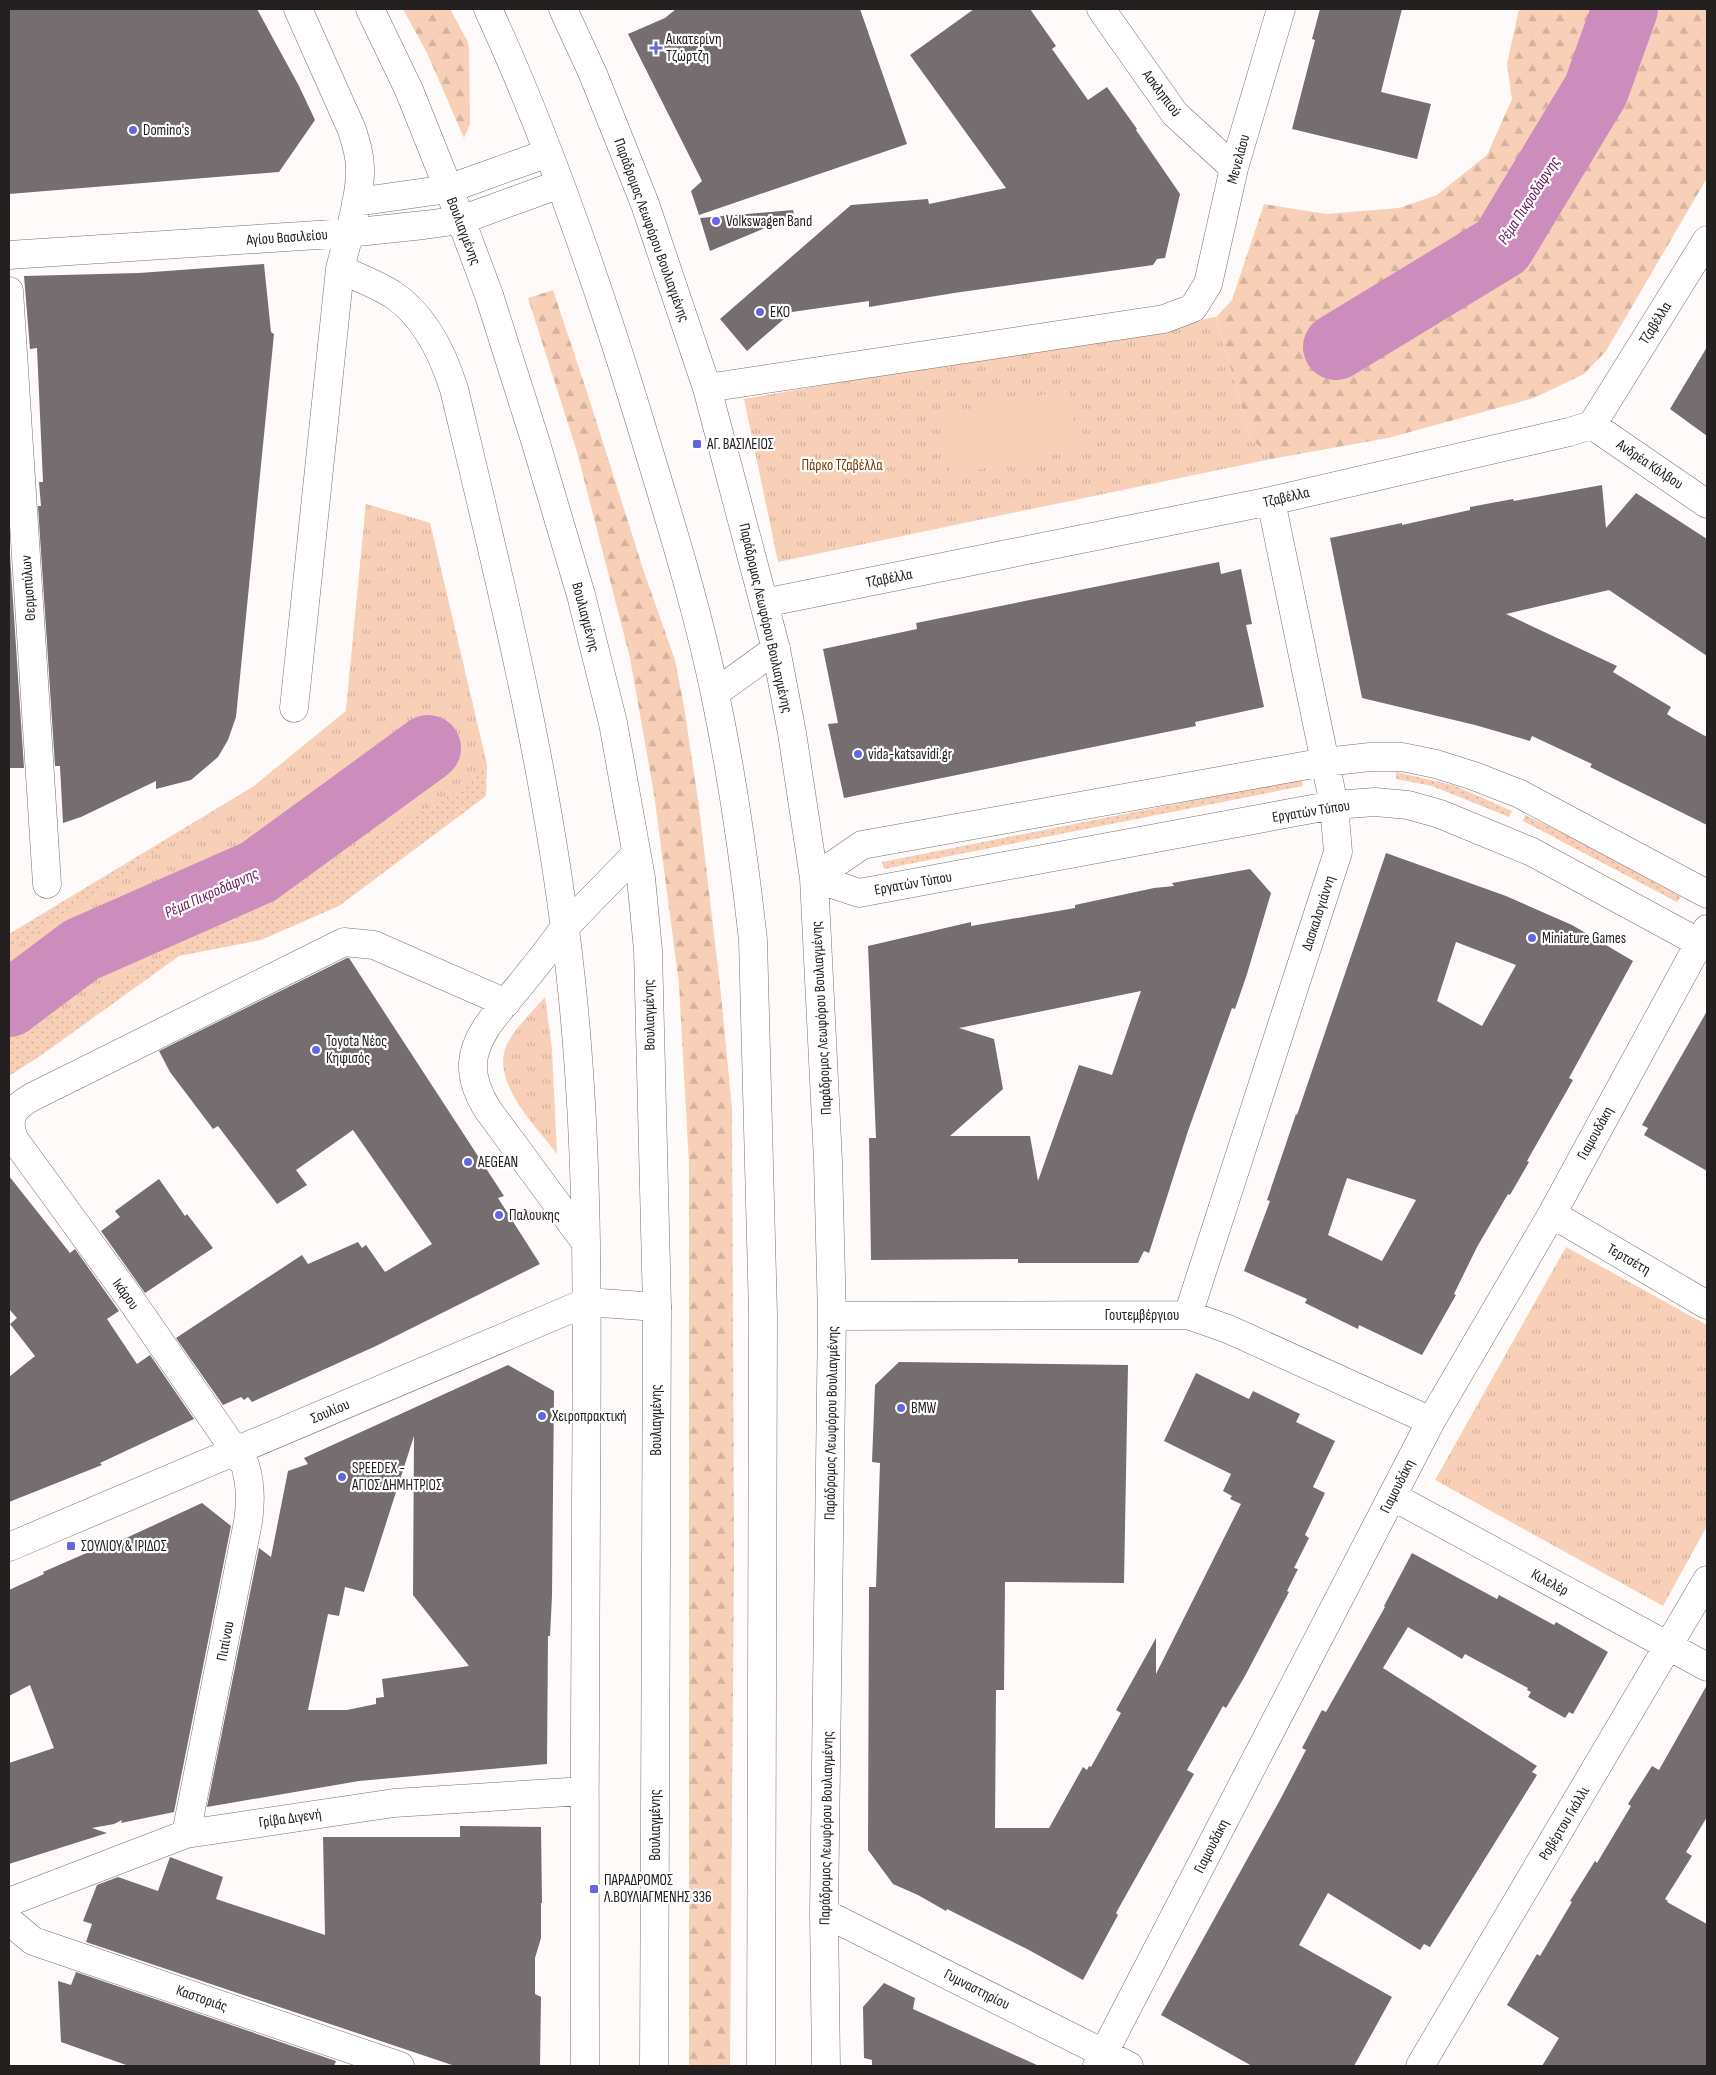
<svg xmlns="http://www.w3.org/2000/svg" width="1716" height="2075" font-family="'Sofia Sans Condensed',sans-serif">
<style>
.grass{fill:url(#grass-dots)}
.forest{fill:url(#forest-firs)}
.park{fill:url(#park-tufts)}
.pitch{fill:#f7d0b7}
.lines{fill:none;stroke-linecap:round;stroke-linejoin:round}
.river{stroke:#cd8dbc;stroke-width:66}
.building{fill:#756d70;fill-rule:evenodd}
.minor-casing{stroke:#776f6f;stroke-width:29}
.major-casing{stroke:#776f6f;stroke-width:29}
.minor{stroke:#fff;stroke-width:28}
.major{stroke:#fff;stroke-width:28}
.poi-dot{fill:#6368e1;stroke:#fff;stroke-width:2}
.labels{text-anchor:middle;stroke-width:4.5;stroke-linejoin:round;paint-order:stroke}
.poi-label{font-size:15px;fill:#242020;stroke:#fff;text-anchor:start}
.street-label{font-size:15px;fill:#242020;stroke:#fff}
.park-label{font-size:15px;fill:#763a00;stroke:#fff}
.water-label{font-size:16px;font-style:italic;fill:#641856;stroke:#fff}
</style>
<defs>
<pattern id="grass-dots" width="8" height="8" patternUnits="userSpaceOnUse" patternTransform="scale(1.25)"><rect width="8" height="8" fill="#f7d0b7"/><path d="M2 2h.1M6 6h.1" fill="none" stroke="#d4b29d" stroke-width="1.8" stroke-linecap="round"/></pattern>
<pattern id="forest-firs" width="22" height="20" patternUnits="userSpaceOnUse" patternTransform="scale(1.25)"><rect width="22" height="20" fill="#f7d0b7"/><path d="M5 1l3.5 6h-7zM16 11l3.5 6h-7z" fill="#d4b29d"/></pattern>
<pattern id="park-tufts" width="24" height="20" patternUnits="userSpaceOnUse" patternTransform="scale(1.25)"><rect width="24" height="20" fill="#f7d0b7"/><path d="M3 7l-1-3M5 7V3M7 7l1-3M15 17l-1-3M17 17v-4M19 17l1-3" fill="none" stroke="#d4b29d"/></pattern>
</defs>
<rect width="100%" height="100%" fill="#fefafa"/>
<path class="grass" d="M366 504 430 523 487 765 486 796 339 906 261 940 179 956 43 1054 9 1076V934L254 786 346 711Z
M1396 772 1453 785 1512 811 1509 817 1432 786 1396 779Z
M1301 779 1303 786 884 869 882 862Z
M1525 815 1568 835 1681 897 1677 902 1523 821Z"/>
<path class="forest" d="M403 9H450L468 42 469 49 470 124 464 138 427 53Z
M1519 9H1707V178L1606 351 1584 374 1534 398 1388 438 1271 459 1250 437 1216 317 1232 300 1264 204 1326 214 1399 208 1437 195 1487 155 1512 99 1507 64Z
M553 290 587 392 643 569 675 660 684 706 699 807 720 985 732 1109 734 1555 730 2066H689V1164L679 984 654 794 630 658 577 452 528 298Z"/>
<path class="park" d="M1216 317 1250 437 1271 459 778 562 744 399Z
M366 504 430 523 487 765 456 791 9 1042V952L254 786 346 711Z
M545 997 552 1049 557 1154C535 1125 488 1080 508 1042 517 1026 533 1011 545 997Z
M1566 1247 1707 1325V1526L1663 1606 1435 1480Z"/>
<path class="pitch" d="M1068 390 1079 450 950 475 939 415Z"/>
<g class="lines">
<path class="river" d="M1336 347 1502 246 1596 90 1625 9
M9 1004 81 950 258 872 428 748"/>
</g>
<path class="building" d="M9 9H257L299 86 315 120 279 172 9 194Z
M676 9H860L907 144 699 215 691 191 702 181 628 34 665 18Z
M974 9H1030L1056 46 1052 49 1088 100 1107 87 1137 129 1136 130 1180 194 1165 258 1157 259 1153 265 954 293 869 307V301L792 312 747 351 720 319 851 205 928 199 929 204 1006 188 910 55Z
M1320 9H1402L1381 92 1431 104 1417 159 1292 129 1315 40 1312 39Z
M793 210 794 216 710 251 700 218Z
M264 264 271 332 274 334 236 717 228 740 218 757 191 780 156 789V781L81 817 63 823 60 766H55L38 506H41L39 482H43L37 348 30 349 24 276 139 273Z
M1707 347V436L1670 409Z
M1602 485 1606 528 1636 493 1707 539V656L1609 590 1506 614 1617 666 1613 672 1671 707 1667 714 1673 718 1707 737V825L1590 767 1592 764 1532 736 1530 741 1475 725 1362 698 1330 538 1402 523V525L1470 510V507L1513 499 1514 501Z
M9 540 24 768H9Z
M1219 562 1221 574 1241 569 1252 624 1246 625 1264 707 1195 722 1196 726 844 798 828 724 838 723 823 649 917 629 916 623Z
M1386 853 1506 896 1572 925 1633 961 1569 1078 1573 1080 1527 1161 1529 1162 1510 1195 1508 1194 1477 1247 1454 1294 1456 1295 1422 1355 1359 1325 1358 1329 1305 1303 1307 1299 1244 1271 1270 1201 1267 1200 1296 1114 1297 1115ZM1456 942 1516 965 1482 1026 1437 1001ZM1347 1178 1416 1200 1382 1261 1328 1235Z
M1250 869 1271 893 1247 974 1235 1009 1232 1008 1188 1131 1149 1253 1144 1251 1138 1263H1018V1259L871 1260 869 1138H876L868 946 971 922V926L1075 908V905L1154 888 1174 886 1172 883ZM1141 991 1112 1075 1079 1065 1038 1181 1030 1136H950L1003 1089 994 1039 959 1028Z
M347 958H349L504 1196 498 1198 540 1264 376 1346 252 1402 248 1397 244 1400 241 1397 223 1405 176 1338 302 1255 308 1264 358 1242 362 1248 366 1245 385 1272 432 1244 353 1130 296 1170 307 1185 277 1204 218 1126 213 1129 170 1072 159 1051Z
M1707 1011V1171L1644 1135 1648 1128 1642 1125Z
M9 1176 70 1253 75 1249 119 1311 107 1319 137 1364 150 1355 194 1419 100 1463 102 1465 9 1502V1377L35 1356 10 1324 17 1318 9 1309Z
M159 1179 185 1216 187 1214 213 1248 145 1293 101 1231 120 1217 115 1211Z
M899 1362 1128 1365 1124 1583 1005 1582 1004 1690H996L995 1828H1049L1083 1767 1087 1770 1089 1766 1091 1767 1121 1713 1116 1710 1156 1638V1674L1241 1504 1230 1499 1232 1496 1223 1491 1231 1474 1164 1441 1196 1373 1249 1399 1253 1391 1300 1414 1296 1422 1335 1441 1313 1487 1325 1493 1305 1535 1309 1538 1294 1568 1298 1569 1287 1591 1289 1592 1245 1676 1226 1708 1223 1706 1187 1770 1194 1774 1116 1913 1118 1915 1083 1980 1029 1950 947 1909 946 1911 918 1895 893 1884 868 1850 869 1587H876L880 1463 872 1462 875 1385Z
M508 1365 554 1391 552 1596 550 1636H548L547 1764 359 1781 207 1807 259 1548 271 1557 288 1471 308 1464 304 1458ZM414 1436 413 1595 469 1666 382 1679 384 1697 376 1698V1704L347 1710H308L328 1614 339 1616 345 1587 364 1592Z
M202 1503 231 1526 174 1812 121 1823 122 1820 114 1824 92 1828 107 1833 9 1864V1763L54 1748 30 1685 9 1696V1590L44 1574 43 1572 98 1548 100 1550Z
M1412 1553 1497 1599 1499 1595 1554 1625 1556 1622 1608 1652 1573 1714 1569 1712 1565 1718 1528 1697 1531 1692 1527 1690 1528 1688 1465 1654 1462 1659 1408 1627 1383 1668 1537 1766 1532 1772 1537 1775 1430 1947 1424 1944 1420 1950 1328 1893 1299 1945 1392 1997 1354 2066H1252L1161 2015 1281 1798 1306 1750 1302 1748 1322 1710 1326 1712 1385 1607 1384 1606Z
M1707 1685V1817L1686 1852 1692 1856 1665 1899 1668 1901 1667 1902 1707 1924V2066H1542L1559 2038 1507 2005 1537 1954 1540 1956 1572 1902 1570 1901 1595 1861 1597 1863 1631 1806 1628 1804 1652 1766 1659 1770Z
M460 1826 541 1827 542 1903H541V1938L535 1958V1994L541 1997 540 2066H455L86 1942 92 1924 83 1921 97 1885 118 1877 158 1891 170 1857 223 1877 216 1899 325 1935 323 1837H460Z
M76 1972 336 2061 334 2066H129L61 2042 58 1981 71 1985Z
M884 1983 915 1998 913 2009 1039 2066H872V2060L864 2058 863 2007Z"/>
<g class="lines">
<defs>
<path id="minor" d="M563 9 593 74 645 204 707 388 776 649 792 733 814 878 828 1161 832 1316 824 1913 826 2066
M1101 9 1175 114 1234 168
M356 202 448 189 548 153
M9 255 348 233 424 225 461 220 560 184
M340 269C357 277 376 284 392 294 424 315 443 354 454 389 501 585 550 780 571 980 590 1155 587 1330 586 1506 585 1693 584 1879 585 2066
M9 291 47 884
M707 388 1164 319 1193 308 1208 284 1234 168 1281 9
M1592 425 1707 504
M764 603 1271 501 1569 432 1592 425 1707 240
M294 708 340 269C347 240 361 197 360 168 360 155 356 143 352 130L298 9
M814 878 862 845 1325 762 1370 757H1402L1436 764 1474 776 1520 794 1707 894
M814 878 859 893 1334 805 1375 802 1408 805 1440 814 1532 852 1707 947
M565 927C552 945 539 962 525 979 506 1004 475 1031 473 1063 472 1081 479 1096 488 1110L586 1243
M1552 1214 1707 1305
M1188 1315 1338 852 1334 805 1325 762 1271 501
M832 1316 1188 1315 1228 1329 1431 1421
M1392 1496 1707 1667
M9 1547 587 1302 657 1307
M186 1834 248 1522C251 1502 251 1484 245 1465L129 1297 14 1139C6 1117 13 1108 32 1097L344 942 374 945 506 1003
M9 1902 186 1834 394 1803 584 1791
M824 1913 1129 2066
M9 1921 33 1941 400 2066
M1097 2066 1431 1421 1552 1214 1707 929
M1420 2066 1707 1580"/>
<path id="major" d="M370 9 409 90 461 220 489 295 535 440 581 595 613 723 641 878 648 950 657 1307 654 2066
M488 9C548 139 595 275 637 412 665 505 695 598 715 694 732 775 744 858 753 940L763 1314 761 2066
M715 693 776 649
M565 927 636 854"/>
</defs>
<use href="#minor" class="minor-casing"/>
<use href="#major" class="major-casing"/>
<use href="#minor" class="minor"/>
<use href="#major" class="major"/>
</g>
<g class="poi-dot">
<path d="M653.5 40.5h5v5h5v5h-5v5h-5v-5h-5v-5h5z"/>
<circle cx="133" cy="130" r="5"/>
<circle cx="716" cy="221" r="5"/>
<circle cx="760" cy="312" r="5"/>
<rect x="692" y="439" width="10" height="10" rx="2.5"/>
<circle cx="858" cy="754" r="5"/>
<circle cx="1532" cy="938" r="5"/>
<circle cx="316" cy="1050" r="5"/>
<circle cx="468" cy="1162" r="5"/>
<circle cx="499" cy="1215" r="5"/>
<circle cx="901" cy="1408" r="5"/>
<circle cx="542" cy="1416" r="5"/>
<circle cx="342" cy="1477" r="5"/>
<rect x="66" y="1541" width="10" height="10" rx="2.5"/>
<rect x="589" y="1884" width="10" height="10" rx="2.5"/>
</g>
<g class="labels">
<g class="poi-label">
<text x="666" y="44">Αικατερίνη<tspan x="666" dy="17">Τζώρτζη</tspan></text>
<text x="143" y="135">Domino's</text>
<text x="726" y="226">Volkswagen Band</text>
<text x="770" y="317">EKO</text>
<text x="707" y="449">ΑΓ. ΒΑΣΙΛΕΙΟΣ</text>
<text x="868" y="759">vida-katsavidi.gr</text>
<text x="1542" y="943">Miniature Games</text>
<text x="326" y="1046">Toyota Νέος<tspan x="326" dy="17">Κηφισός</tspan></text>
<text x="478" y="1167">AEGEAN</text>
<text x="509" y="1220">Παλουκης</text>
<text x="911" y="1413">BMW</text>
<text x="552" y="1421">Χειροπρακτική</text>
<text x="352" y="1473">SPEEDEX -<tspan x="352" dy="17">ΑΓΙΟΣ ΔΗΜΗΤΡΙΟΣ</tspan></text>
<text x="81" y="1551">ΣΟΥΛΙΟΥ &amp; ΙΡΙΔΟΣ</text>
<text x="604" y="1885">ΠΑΡΑΔΡΟΜΟΣ<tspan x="604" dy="17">Λ.ΒΟΥΛΙΑΓΜΕΝΗΣ 336</tspan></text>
</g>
<g class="street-label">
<text transform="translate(1162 93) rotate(53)" y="5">Ασκληπιού</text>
<text transform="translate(1238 159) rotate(-75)" y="5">Μενελάου</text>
<text transform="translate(652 230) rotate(70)" y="5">Παράδρομος Λεωφόρου Βουλιαγμένης</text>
<text transform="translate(464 231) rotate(69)" y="5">Βουλιαγμένης</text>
<text transform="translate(287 237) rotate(-4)" y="5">Αγίου Βασιλείου</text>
<text transform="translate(1655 323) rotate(-58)" y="5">Τζαβέλλα</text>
<text transform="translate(1650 464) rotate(34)" y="5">Ανδρέα Κάλβου</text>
<text transform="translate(1286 497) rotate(-13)" y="5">Τζαβέλλα</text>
<text transform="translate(889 578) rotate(-11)" y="5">Τζαβέλλα</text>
<text transform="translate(28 588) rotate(-94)" y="5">Θερμοπύλων</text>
<text transform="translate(586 617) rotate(75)" y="5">Βουλιαγμένης</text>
<text transform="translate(766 618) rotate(77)" y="5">Παράδρομος Λεωφόρου Βουλιαγμένης</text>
<text transform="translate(1311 811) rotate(-9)" y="5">Εργατών Τύπου</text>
<text transform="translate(913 883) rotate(-10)" y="5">Εργατών Τύπου</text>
<text transform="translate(1318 913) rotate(-72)" y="5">Δασκαλογιάννη</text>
<text transform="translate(649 1015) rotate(-91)" y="5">Βουλιαγμένης</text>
<text transform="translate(821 1018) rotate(-93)" y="5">Παράδρομος Λεωφόρου Βουλιαγμένης</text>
<text transform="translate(1595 1133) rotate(-61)" y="5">Γιαμουδάκη</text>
<text transform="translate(1629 1259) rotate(30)" y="5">Τερτσέτη</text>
<text transform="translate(126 1294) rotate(54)" y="5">Ικάρου</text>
<text x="1142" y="1320">Γουτεμβέργιου</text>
<text transform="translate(330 1411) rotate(-23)" y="5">Σουλίου</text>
<text transform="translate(656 1420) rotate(-90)" y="5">Βουλιαγμένης</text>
<text transform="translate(831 1423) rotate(-89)" y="5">Παράδρομος Λεωφόρου Βουλιαγμένης</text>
<text transform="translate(1397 1486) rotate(-63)" y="5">Γιαμουδάκη</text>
<text transform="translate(1550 1582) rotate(28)" y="5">Κιλελέρ</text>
<text transform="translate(225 1641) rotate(-79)" y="5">Πιπίνου</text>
<text transform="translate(290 1818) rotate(-8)" y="5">Γρίβα Διγενή</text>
<text transform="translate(1564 1823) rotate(-59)" y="5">Ροβέρτου Γκάλλι</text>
<text transform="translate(655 1825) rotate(-90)" y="5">Βουλιαγμένης</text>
<text transform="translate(826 1828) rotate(-89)" y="5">Παράδρομος Λεωφόρου Βουλιαγμένης</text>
<text transform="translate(1211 1846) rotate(-63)" y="5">Γιαμουδάκη</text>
<text transform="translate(977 1989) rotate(27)" y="5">Γυμναστηρίου</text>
<text transform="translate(202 1998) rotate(19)" y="5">Καστοριάς</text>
</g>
<g class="park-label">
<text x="842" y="470">Πάρκο Τζαβέλλα</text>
</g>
<g class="water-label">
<text transform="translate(1528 200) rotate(-57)" y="6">Ρέμα Πικροδάφνης</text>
<text transform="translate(211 892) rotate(-24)" y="6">Ρέμα Πικροδάφνης</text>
</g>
</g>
<rect width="1716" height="2075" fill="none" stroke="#242020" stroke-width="20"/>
</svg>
